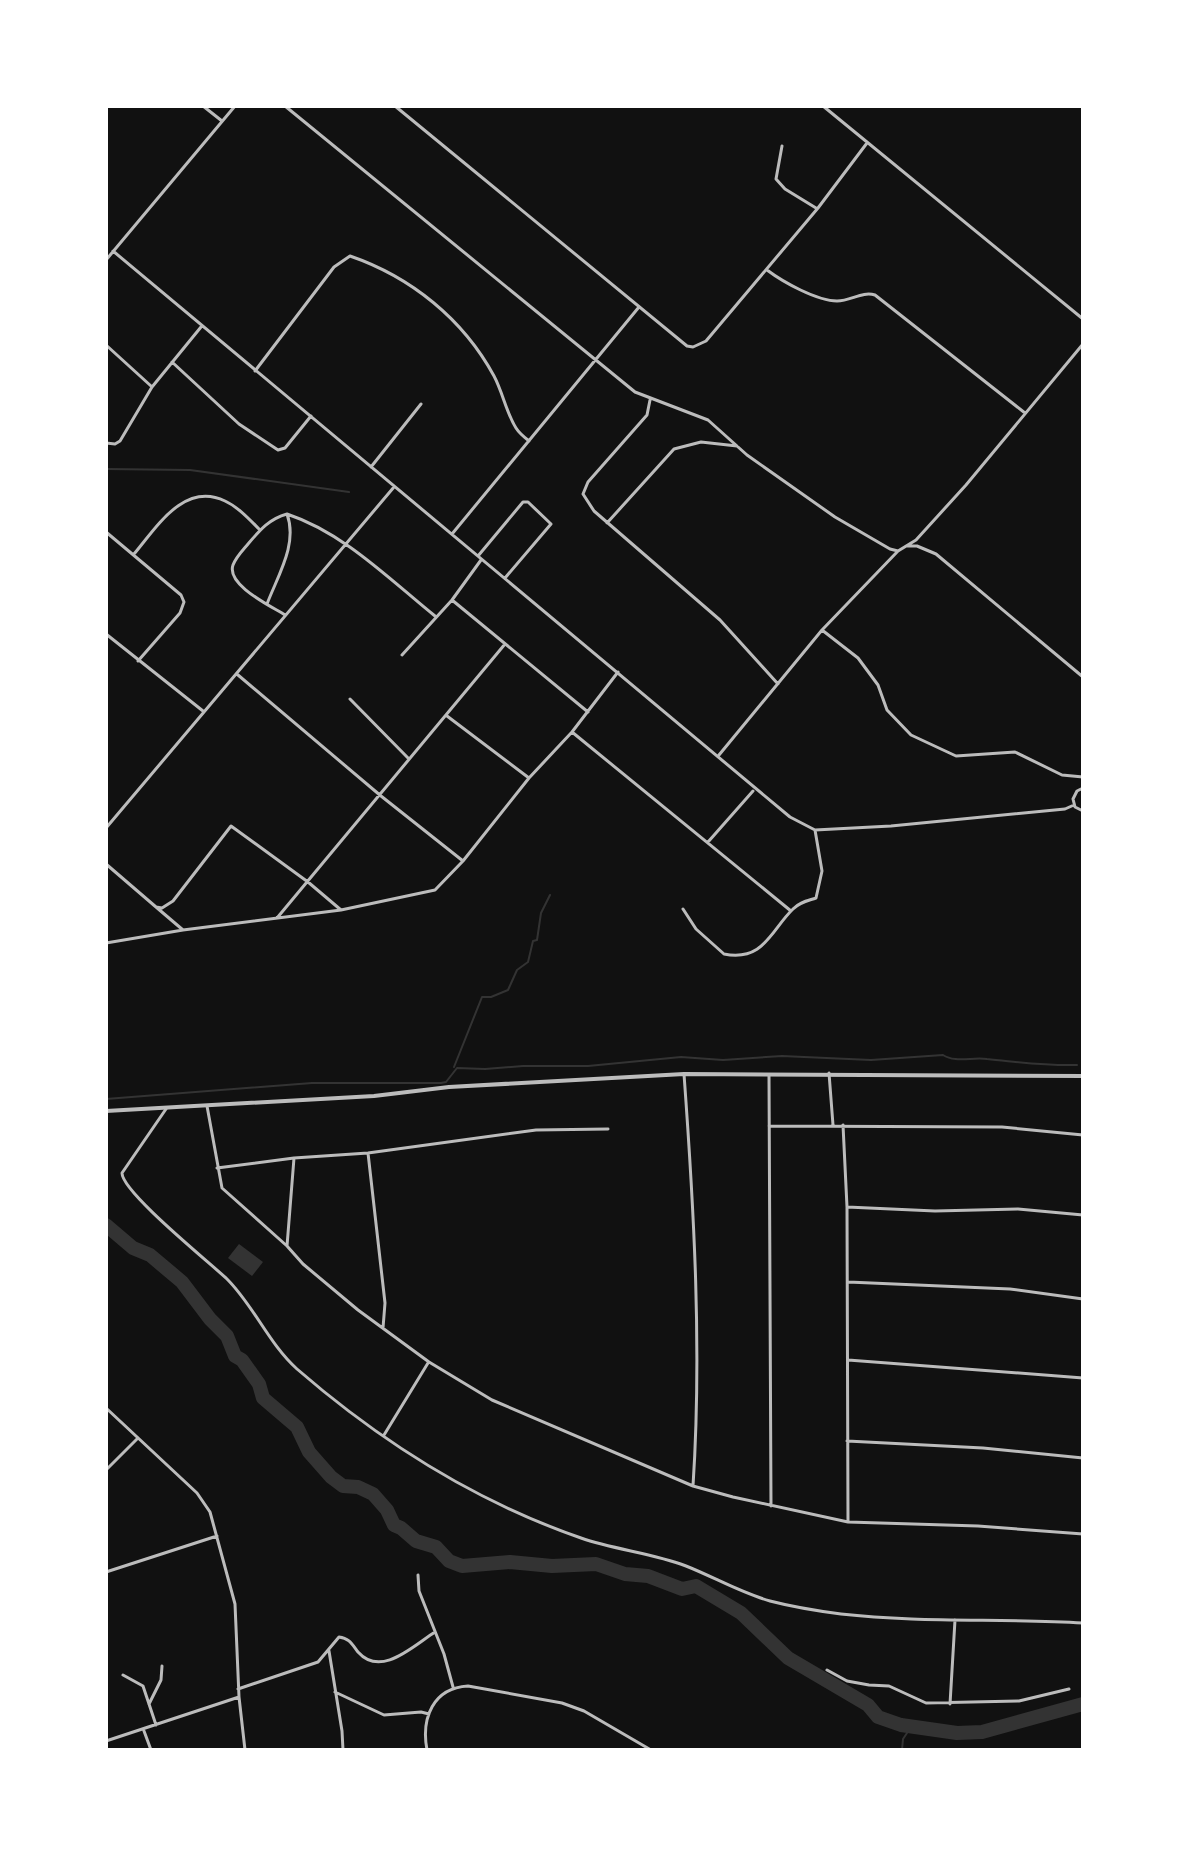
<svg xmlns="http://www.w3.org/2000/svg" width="1189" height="1856" font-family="Signika,sans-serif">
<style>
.water{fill:#333}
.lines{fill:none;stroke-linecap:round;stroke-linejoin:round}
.stream{stroke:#333;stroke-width:2}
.river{stroke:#333;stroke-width:14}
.minor{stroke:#bcbcbc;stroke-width:3}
.tertiary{stroke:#bcbcbc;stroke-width:4}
</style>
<rect width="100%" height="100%" fill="#111"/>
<path class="water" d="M239 1244 263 1262 252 1276 228 1258Z"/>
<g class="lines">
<path class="stream" d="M106 469 190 470 349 492
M454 1067 482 997H491L508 990 517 970 528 962 533 941 537 940 541 913 550 895
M106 1099 312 1083H441L446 1082 457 1068 485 1069 523 1066H588L681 1057 723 1060 782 1056 871 1060 943 1055C955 1063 972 1057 987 1059 1019 1062 1044 1066 1077 1065
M902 1750 903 1739 911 1727"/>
<path class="river" d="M106 1225 133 1248 150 1255 182 1282 210 1319 227 1336 235 1356 242 1360 259 1384 263 1398 297 1427 309 1452 331 1477 343 1486 358 1487 373 1494 387 1510 394 1525 401 1528 416 1541 436 1547 449 1561 462 1566 510 1562 552 1566 596 1564 625 1574 648 1576 682 1589 696 1586 741 1613 788 1658 868 1705 878 1717 901 1725 957 1733 982 1732 1083 1704"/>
<path class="minor" d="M203 106 222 121
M285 106 635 392 708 420 747 455 835 517 890 549 898 551 916 540 966 485 1083 344
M395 106 687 346 693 347 706 341 818 208 867 143
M823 106 1083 319
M782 146 776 179 785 189 816 208
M113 251 790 817 815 830 891 826 1065 809 1074 805
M106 260 235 106
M767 270C783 282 817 301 837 301 851 301 862 291 875 295L1025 413
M106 345 151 386
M172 362 239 424 278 450 285 448 311 416
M255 371 334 267 350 256C411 277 463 319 494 376 503 393 506 412 516 428 519 433 524 437 529 441
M650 400 647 415 588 482 583 494 594 511 720 620 778 684
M106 443 115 444 120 441 152 387 201 327
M371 467 421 404
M607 523 674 449 701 442 737 446
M106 532 181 595 184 602 180 613 138 661
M452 534 639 307
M907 546H917L936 554 1083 677
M134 554C156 528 184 481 225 501 238 507 249 519 259 529
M478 556 523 502H528L551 524 505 578
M452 600 588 712
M267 604C278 575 298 544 287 514
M285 615C271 606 226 585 233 565 236 557 243 550 248 544 260 530 269 519 287 514 344 533 389 579 435 616
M822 630 858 658 878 685 887 710 911 735 956 756 1015 752 1062 775 1083 777
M106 634 203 711
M402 655 452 600 481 560
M238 675 381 796 463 861
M350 699 409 759
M447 716 529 778
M572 732 791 911
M719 755 822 630 898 551
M1083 788 1077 791 1073 799 1075 807 1083 811
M106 828 394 487
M708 842 753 791
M106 864 156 907 162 908 173 901 231 826 308 882 341 910
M156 907 183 930
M683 909 696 929 724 954C764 962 771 930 793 909 800 902 807 901 816 898L822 871 815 830
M277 918 505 644
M106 943 183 930 341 910 435 890 463 861 529 778 572 732 618 672
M829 1073 833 1125
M684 1074C694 1211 702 1349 693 1486
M769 1075 771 1506
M207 1106 222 1188 287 1246 303 1264 358 1310 429 1362 492 1400 693 1486 733 1497 848 1522 978 1526 1083 1534
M166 1109 122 1173C122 1192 209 1262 227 1279 254 1306 269 1344 297 1369 380 1441 477 1502 581 1538 615 1550 653 1553 686 1566 714 1577 741 1593 770 1601 793 1607 818 1611 841 1614 921 1623 1003 1618 1083 1623
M843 1125 847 1207 848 1522
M769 1126 1002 1127 1083 1135
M368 1153 385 1303 383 1328
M217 1168 294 1158 368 1153 536 1130 608 1129
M847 1207 935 1211 1018 1209 1083 1215
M287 1246 294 1158
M848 1282 1010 1289 1083 1299
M848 1360 1083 1378
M106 1408 197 1493 210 1512 235 1604 239 1697 245 1750
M384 1435 428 1363
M847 1441 983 1448 1083 1458
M106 1470 137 1439
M106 1572 217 1536
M418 1575 419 1591 444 1654 453 1687
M329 1651 342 1731 343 1750
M827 1670 847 1681 869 1685 889 1686 926 1703 1019 1701 1069 1689
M123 1675 143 1686 156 1725
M238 1689 318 1662 339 1637C349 1638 352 1644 358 1652 381 1678 413 1646 435 1632
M335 1692 384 1715 421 1712 429 1714
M149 1704 161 1680 162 1666
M950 1704 955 1620
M144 1731 151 1750
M106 1741 239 1697
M427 1750C421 1718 433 1688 468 1686L562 1703 584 1711 651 1750"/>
<path class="tertiary" d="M106 1111 374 1096 449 1087 684 1074 1083 1076"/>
</g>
<rect width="1189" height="1856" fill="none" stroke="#ffffff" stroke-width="216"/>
</svg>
